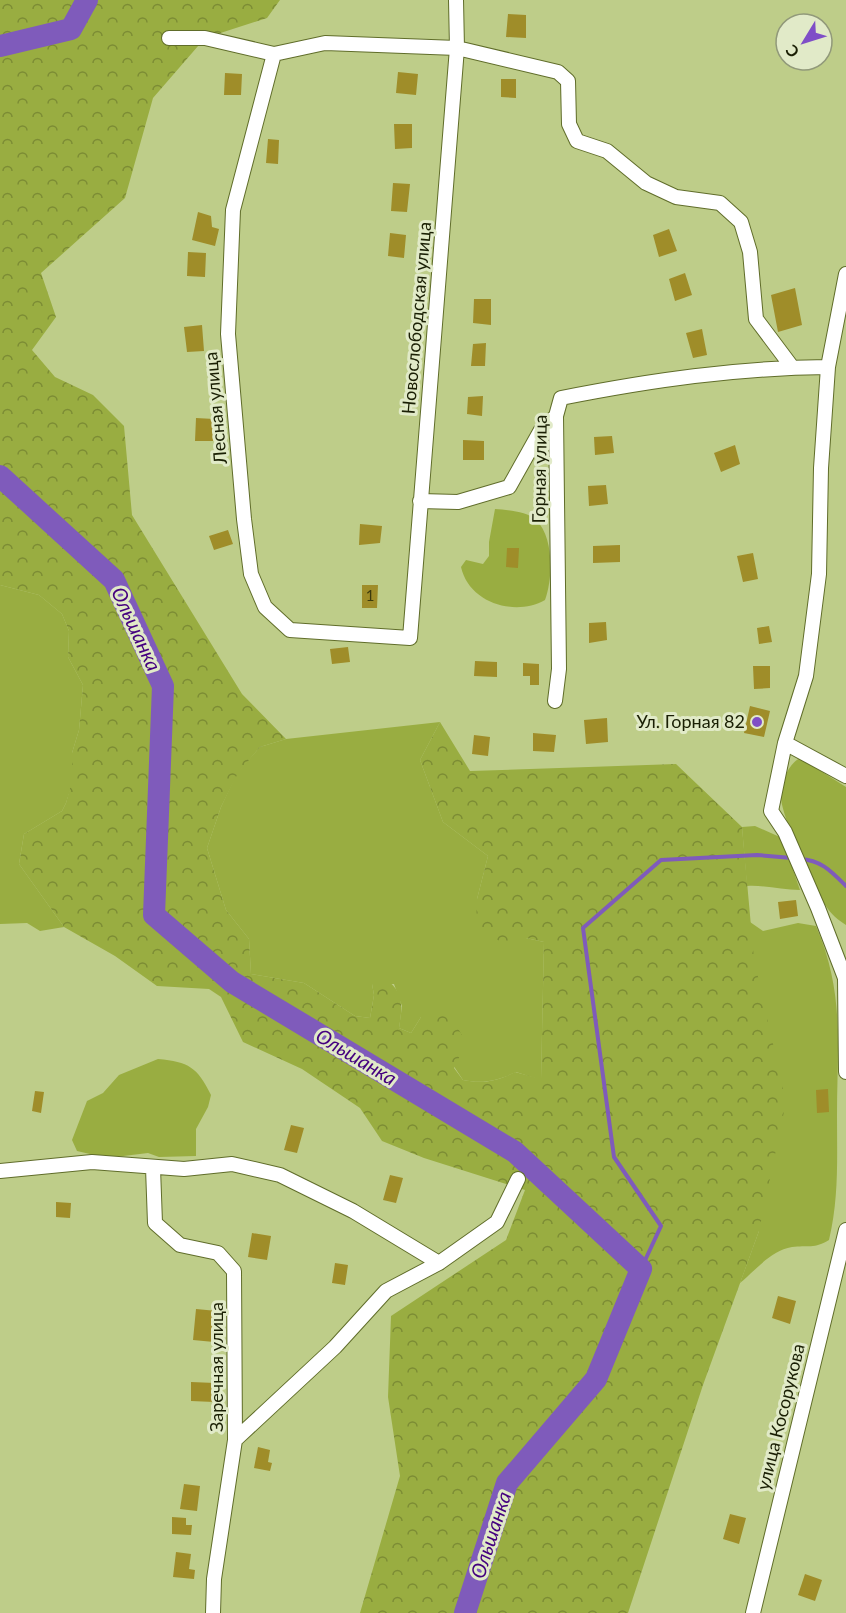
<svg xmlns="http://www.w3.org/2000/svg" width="846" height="1613" font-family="Lato,sans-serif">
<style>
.grass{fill:#99ad41}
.forest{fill:url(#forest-crowns)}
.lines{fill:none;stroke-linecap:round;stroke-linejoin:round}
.stream{stroke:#7f5bbb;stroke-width:4}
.river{stroke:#7f5bbb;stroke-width:22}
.building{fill:#9f8d29}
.minor-casing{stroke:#606d2a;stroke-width:16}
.minor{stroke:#fff;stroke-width:14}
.poi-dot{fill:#7f4ec7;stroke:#e1eac8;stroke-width:2}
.labels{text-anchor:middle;stroke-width:6;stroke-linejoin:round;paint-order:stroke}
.number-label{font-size:15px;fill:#3b3a0d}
.street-label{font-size:18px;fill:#1a1f04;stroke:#e1eac8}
.poi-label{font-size:18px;fill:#1a1f04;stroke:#e1eac8;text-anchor:end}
.water-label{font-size:20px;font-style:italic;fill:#44007f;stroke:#e1eac8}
</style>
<defs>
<pattern id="forest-crowns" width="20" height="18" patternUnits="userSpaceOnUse" patternTransform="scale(1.5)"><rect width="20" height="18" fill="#99ad41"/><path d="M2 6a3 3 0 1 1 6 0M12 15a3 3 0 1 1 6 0" fill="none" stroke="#7c8c34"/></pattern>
</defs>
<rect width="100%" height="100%" fill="#becd89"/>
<path class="grass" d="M495 509C507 510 527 511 536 520 554 537 553 578 545 600 515 617 469 603 461 567L466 560 483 564 489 556V542Z
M0 585 39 595 62 614 69 631 68 657 83 685 79 730 72 753 73 781 66 803 62 811 24 834 19 864 64 927 40 931 27 923 0 924Z
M440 722 420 760 443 822 488 856 477 899 526 938 544 942 541 1080 516 1072C497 1081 483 1084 463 1080L421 1017 411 1033 399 1028 402 1006 394 984H372L374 995 370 1018 355 1016 304 983 251 974 249 939 226 910 207 848 221 807 237 773 260 747 286 739Z
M800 758 846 787V925C838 920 831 914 826 906 814 890 782 817 781 798 780 784 788 764 800 758Z
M755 826 782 838 800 890C782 890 766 885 747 886L742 827Z
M750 922 763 931 798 923 816 926C845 993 837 1046 837 1116 837 1159 839 1198 829 1240 815 1249 807 1245 792 1247 770 1251 756 1270 740 1283L759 1231Z
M158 1059C189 1062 197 1067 211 1095L208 1107 196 1129V1156L159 1157 148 1153 107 1158 77 1151 72 1140 87 1101 103 1093 119 1075Z"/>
<path class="forest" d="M0 0H280L267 18 205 38 153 98 125 198 41 273 56 317 32 350 55 377 93 395 124 426 132 515 242 694 286 739 260 747 238 773 221 807 207 848 226 910 249 939 251 974 304 983 355 1016 370 1018 374 995 372 984 381 976C404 990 403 1004 399 1028L411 1033 421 1017 433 1010 452 1017 466 1043 454 1068 463 1080C483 1084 497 1081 515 1072L541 1079 544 942 526 938 513 950 476 926 477 899 488 856 443 822 420 760 440 722 470 771 676 764 742 827 754 959 786 1102 759 1231 703 1385 628 1613H360L400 1476 388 1397 391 1316 506 1240 525 1190 424 1158 382 1141 360 1108 302 1069 243 1042 221 997 209 989 157 986 115 956 64 927 19 864 24 834 62 811 66 803 72 781V753L79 730 83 685 68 657 69 631 62 614 39 595 0 585Z"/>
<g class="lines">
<path class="stream" d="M800 859C821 860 831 871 846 886
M641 1269 661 1226 614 1157 583 928 661 860 757 855 792 858"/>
<path class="river" d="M0 46 71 29 87 0
M0 476 114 580 163 686 154 915 232 982 515 1152 641 1269 596 1379 507 1483 465 1613"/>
</g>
<path class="building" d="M508 14 526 15V38L506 37Z
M398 72 418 74 416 95 396 93Z
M225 73 242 74 241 95H224Z
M501 79H516V98L501 97Z
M394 124H412V148L395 149Z
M268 139 279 140 278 164 266 163Z
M393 183 410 184 407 212 391 211Z
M198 212 211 216 212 227 219 229 215 246 192 240Z
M669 229 677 251 659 257 653 235Z
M390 233 406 235 404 258 388 256Z
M188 252 206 253 205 277 187 276Z
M685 273 692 295 675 301 669 279Z
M795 288 802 325 778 332 771 295Z
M474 299H491V325L473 323Z
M202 325 204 351 187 352 184 327Z
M702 329 707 355 693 358 686 333Z
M486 343 485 366H471L473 344Z
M483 396 482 416 467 414 468 397Z
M196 418 214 419 213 441H195Z
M612 436 614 453 595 455 594 437Z
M463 440 484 441V460H463Z
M735 445 740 464 721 472 714 453Z
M606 485 608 504 589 506 588 486Z
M360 524 382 526 380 543 359 545Z
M228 530 233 544 214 550 209 536Z
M620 545V562L593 563V546Z
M507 548H519L518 568 506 567Z
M753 553 758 579 743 582 737 556Z
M362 585H378L377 608H362Z
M606 622 607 640 589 643V623Z
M769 626 772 642 759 644 757 628Z
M348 647 350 662 332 664 330 649Z
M475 661 497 662V677L474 676Z
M523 663 539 664V685H530V676H523Z
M753 666H770V688L754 689Z
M750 706 770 711 764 737 744 733Z
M607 718 608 742 586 744 584 720Z
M533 733 556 735 554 752 533 751Z
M474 735 490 737 488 756 472 754Z
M796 900 798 916 780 919 778 902Z
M828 1089 829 1112 817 1113 816 1090Z
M35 1091 44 1092 41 1113 32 1111Z
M291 1125 304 1128 297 1153 284 1150Z
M390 1175 403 1178 396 1203 383 1200Z
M56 1202 71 1203 70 1218 56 1217Z
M252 1233 271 1236 267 1260 248 1257Z
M335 1263 348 1265 345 1285 332 1283Z
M778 1296 796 1301 790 1324 772 1318Z
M196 1309 217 1311 214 1342 193 1340Z
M191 1382 215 1383 214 1402 191 1401Z
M258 1447 270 1450 268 1462 272 1463 270 1471 254 1468Z
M184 1484 200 1486 197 1511 180 1509Z
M730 1514 746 1518 739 1544 723 1539Z
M172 1517 186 1518V1525H192L191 1535 172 1534Z
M176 1552 191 1554 189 1569 195 1570 194 1579 173 1577Z
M805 1574 822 1580 815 1601 798 1595Z"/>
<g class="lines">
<defs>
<path id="minor" d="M169 38H205L274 54 325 43 457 48 558 72 568 81 569 124 577 141 607 151 646 183 676 197 720 203 741 222 750 252 756 319 792 367
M274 54 233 210 228 334 244 519 251 574 265 607 290 630 410 638 457 48 456 0
M846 274 828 367 821 468 819 574 806 676 785 743 771 811 785 832 818 908 845 978 846 1072
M420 501 458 502 509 487 541 430 556 416
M555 701 559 669 556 416 561 398C652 380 736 368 828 367
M785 743 846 776
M153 1168 155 1223 180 1245 218 1253 234 1271 235 1440 214 1579 213 1613
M0 1171 92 1162 184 1169 232 1164 280 1175 353 1211 439 1263
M235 1440 335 1347 386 1291 439 1263 497 1222 518 1179
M753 1613 846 1230"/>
</defs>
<use href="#minor" class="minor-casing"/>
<use href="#minor" class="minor"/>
</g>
<circle class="poi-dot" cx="757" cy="722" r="6"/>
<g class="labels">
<g class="number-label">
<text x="370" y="601">1</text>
</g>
<g class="street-label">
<text transform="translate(417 318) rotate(-85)" y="6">Новослободская улица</text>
<text transform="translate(216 408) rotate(-95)" y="6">Лесная улица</text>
<text transform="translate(540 469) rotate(-89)" y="6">Горная улица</text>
<text transform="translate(217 1367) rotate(-90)" y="6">Заречная улица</text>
<text transform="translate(781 1417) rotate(-76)" y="6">улица Косорукова</text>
</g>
<g class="poi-label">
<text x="745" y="728">Ул. Горная 82</text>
</g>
<g class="water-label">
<text transform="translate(136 629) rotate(65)" y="7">Ольшанка</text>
<text transform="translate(356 1057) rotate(31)" y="7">Ольшанка</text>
<text transform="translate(491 1535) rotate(-72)" y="7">Ольшанка</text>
</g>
</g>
<g transform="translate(804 42) rotate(232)"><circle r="28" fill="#e1eac8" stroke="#91997a" stroke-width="1.5"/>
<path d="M0-4.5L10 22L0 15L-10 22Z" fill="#7f4ec7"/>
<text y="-9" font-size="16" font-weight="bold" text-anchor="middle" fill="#1a1f04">С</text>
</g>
</svg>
